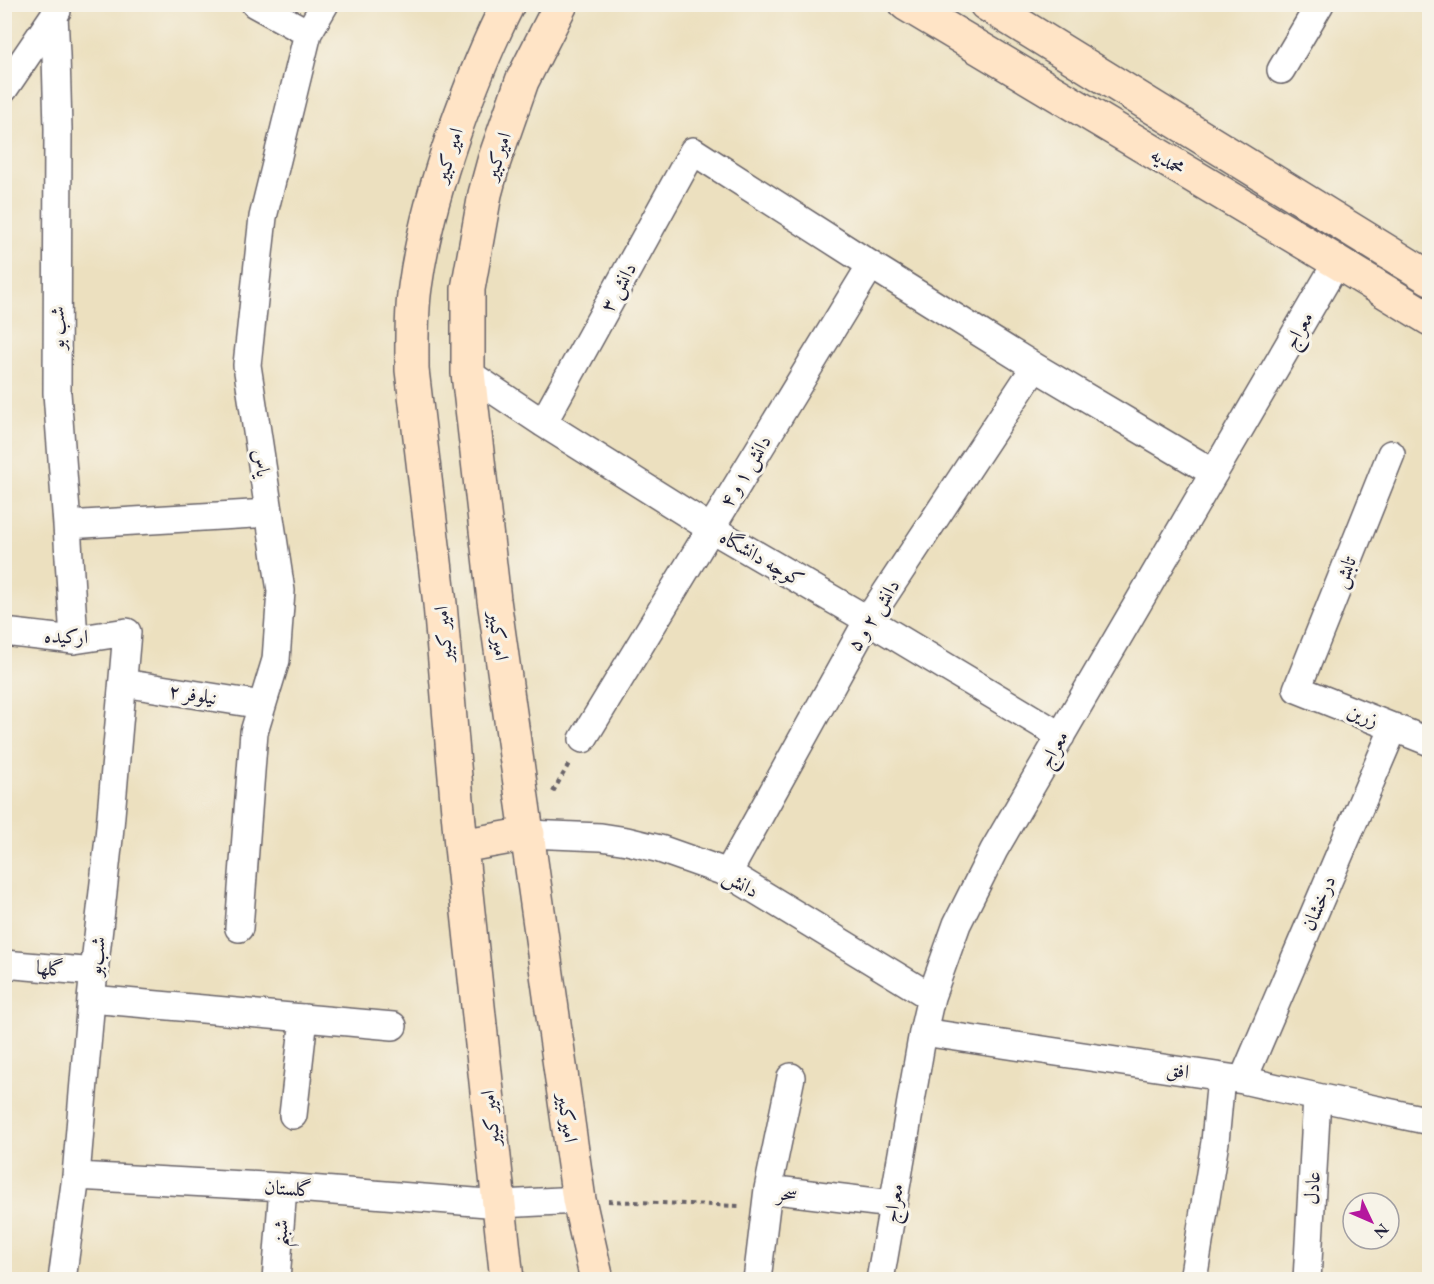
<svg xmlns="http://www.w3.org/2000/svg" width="1434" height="1284" font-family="'EB Garamond',Amiri,serif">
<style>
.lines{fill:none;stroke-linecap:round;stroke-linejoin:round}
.street-casing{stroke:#696469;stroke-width:30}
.secondary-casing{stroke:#696469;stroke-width:36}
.path{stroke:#696469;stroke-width:4;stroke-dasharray:4.5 4.5;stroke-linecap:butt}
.street{stroke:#fff;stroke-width:27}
.secondary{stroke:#ffe4c6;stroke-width:33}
.labels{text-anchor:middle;stroke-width:6;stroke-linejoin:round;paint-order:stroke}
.street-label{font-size:20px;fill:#22223b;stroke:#f7f3e8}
</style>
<rect width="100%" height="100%" fill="#f7f3e8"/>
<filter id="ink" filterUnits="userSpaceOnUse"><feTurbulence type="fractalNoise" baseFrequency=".0167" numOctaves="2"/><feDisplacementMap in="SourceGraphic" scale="12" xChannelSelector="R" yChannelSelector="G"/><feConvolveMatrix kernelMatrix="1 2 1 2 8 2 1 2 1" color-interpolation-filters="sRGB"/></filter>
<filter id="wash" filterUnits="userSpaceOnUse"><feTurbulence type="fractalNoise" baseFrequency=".008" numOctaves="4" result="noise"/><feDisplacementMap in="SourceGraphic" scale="24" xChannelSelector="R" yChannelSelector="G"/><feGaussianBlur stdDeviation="1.35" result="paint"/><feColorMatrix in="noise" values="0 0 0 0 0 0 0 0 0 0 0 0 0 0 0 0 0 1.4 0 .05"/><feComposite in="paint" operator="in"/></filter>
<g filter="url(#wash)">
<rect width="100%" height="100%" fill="#ece0bf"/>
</g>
<g filter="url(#ink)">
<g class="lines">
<defs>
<path id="street" d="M255 4 308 33
M54 15 56 55 58 129 57 393 67 525 74 640
M1281 70 1320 4
M4 89 57 11
M468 373 543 423 710 528 868 620 1061 736
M543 423 693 151 871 265 1035 367 1214 473
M1391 454 1297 689 1430 742
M67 525 269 513
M4 632 74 640 127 632 109 838 91 999 76 1176 62 1280
M123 683 262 705
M583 739 871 265
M528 834 601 837 627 841 660 849 728 873 931 997
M728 873 868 620 1035 367
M239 928 254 732 276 660 281 591 247 365 263 217 308 33 325 4
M4 964 95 972
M91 999 393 1026
M923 1032 1243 1080 1317 1097 1430 1121
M1243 1080 1394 727
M293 1115 304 1018
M76 1176 283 1187 500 1204 579 1200
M768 1189 791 1077
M276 1280 283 1187
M757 1280 768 1189 892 1204
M880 1280 923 1032 931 997 957 924 994 850 1337 262
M1193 1280 1215 1142 1221 1077
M1307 1280 1317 1097"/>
<path id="secondary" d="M561 4 522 81 494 161 485 194 468 289V373L494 600 579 1200 597 1280
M906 4 1337 262 1430 319
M986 4 1430 278
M461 846 528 834
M507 1280 461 846 440 604 412 370C412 342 411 314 415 287 422 236 436 185 453 136 469 91 486 47 508 4"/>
</defs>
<use href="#street" class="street-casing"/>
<use href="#secondary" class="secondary-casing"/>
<path class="path" d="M553 792 570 762
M608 1201 739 1206"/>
<use href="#street" class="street"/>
<use href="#secondary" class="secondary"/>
</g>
</g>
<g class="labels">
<g class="street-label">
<text transform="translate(448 155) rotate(-72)" y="7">امیر کبیر</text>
<text transform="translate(497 156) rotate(-72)" y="7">امیرکبیر</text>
<text transform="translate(1168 161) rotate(31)" y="7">محمدیه</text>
<text transform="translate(618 287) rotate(-61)" y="7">دانش ۳</text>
<text transform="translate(57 328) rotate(-90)" y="7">شب بو</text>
<text transform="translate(1298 330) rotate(-60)" y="7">معراج</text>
<text transform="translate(262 463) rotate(81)" y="7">یاس</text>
<text transform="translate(745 471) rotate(-59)" y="7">دانش ۱ و ۴</text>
<text transform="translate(762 558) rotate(30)" y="7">کوچه دانشگاه</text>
<text transform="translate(1344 572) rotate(-68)" y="7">تابش</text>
<text transform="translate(873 615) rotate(-58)" y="7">دانش ۲ و ۵</text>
<text transform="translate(443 634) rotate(-95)" y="7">امیر کبیر</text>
<text transform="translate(66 636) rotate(1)" y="7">ارکیده</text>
<text transform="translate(499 636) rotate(82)" y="7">امیرکبیر</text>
<text transform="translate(193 694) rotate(9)" y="7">نیلوفر ۲</text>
<text transform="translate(1363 715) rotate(21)" y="7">زرین</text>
<text transform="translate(1053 749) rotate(-60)" y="7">معراج</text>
<text transform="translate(741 883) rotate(29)" y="7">دانش</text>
<text transform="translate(1318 903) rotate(-67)" y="7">درخشان</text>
<text transform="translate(96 956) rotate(-83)" y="7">شب‌بو</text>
<text transform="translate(50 968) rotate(5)" y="7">گلها</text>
<text transform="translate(1178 1070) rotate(9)" y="7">افق</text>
<text transform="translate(490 1118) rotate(-96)" y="7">امیر کبیر</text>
<text transform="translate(568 1118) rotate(82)" y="7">امیرکبیر</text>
<text transform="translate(288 1188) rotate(4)" y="7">گلستان</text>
<text transform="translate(1312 1188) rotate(-87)" y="7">عادل</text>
<text transform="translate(787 1193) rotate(1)" y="7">سحر</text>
<text transform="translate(893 1203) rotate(-80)" y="7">معراج</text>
<text transform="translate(280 1233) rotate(-86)" y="7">شبنم</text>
</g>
</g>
<rect width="1434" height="1284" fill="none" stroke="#f7f3e8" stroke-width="24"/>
<g transform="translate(1371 1221) rotate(134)"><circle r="28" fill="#f7f3e8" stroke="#a29fa3" stroke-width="1.5"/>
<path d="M0-4.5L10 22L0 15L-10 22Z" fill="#b5179e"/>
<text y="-9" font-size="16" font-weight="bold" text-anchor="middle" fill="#22223b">N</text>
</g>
</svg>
